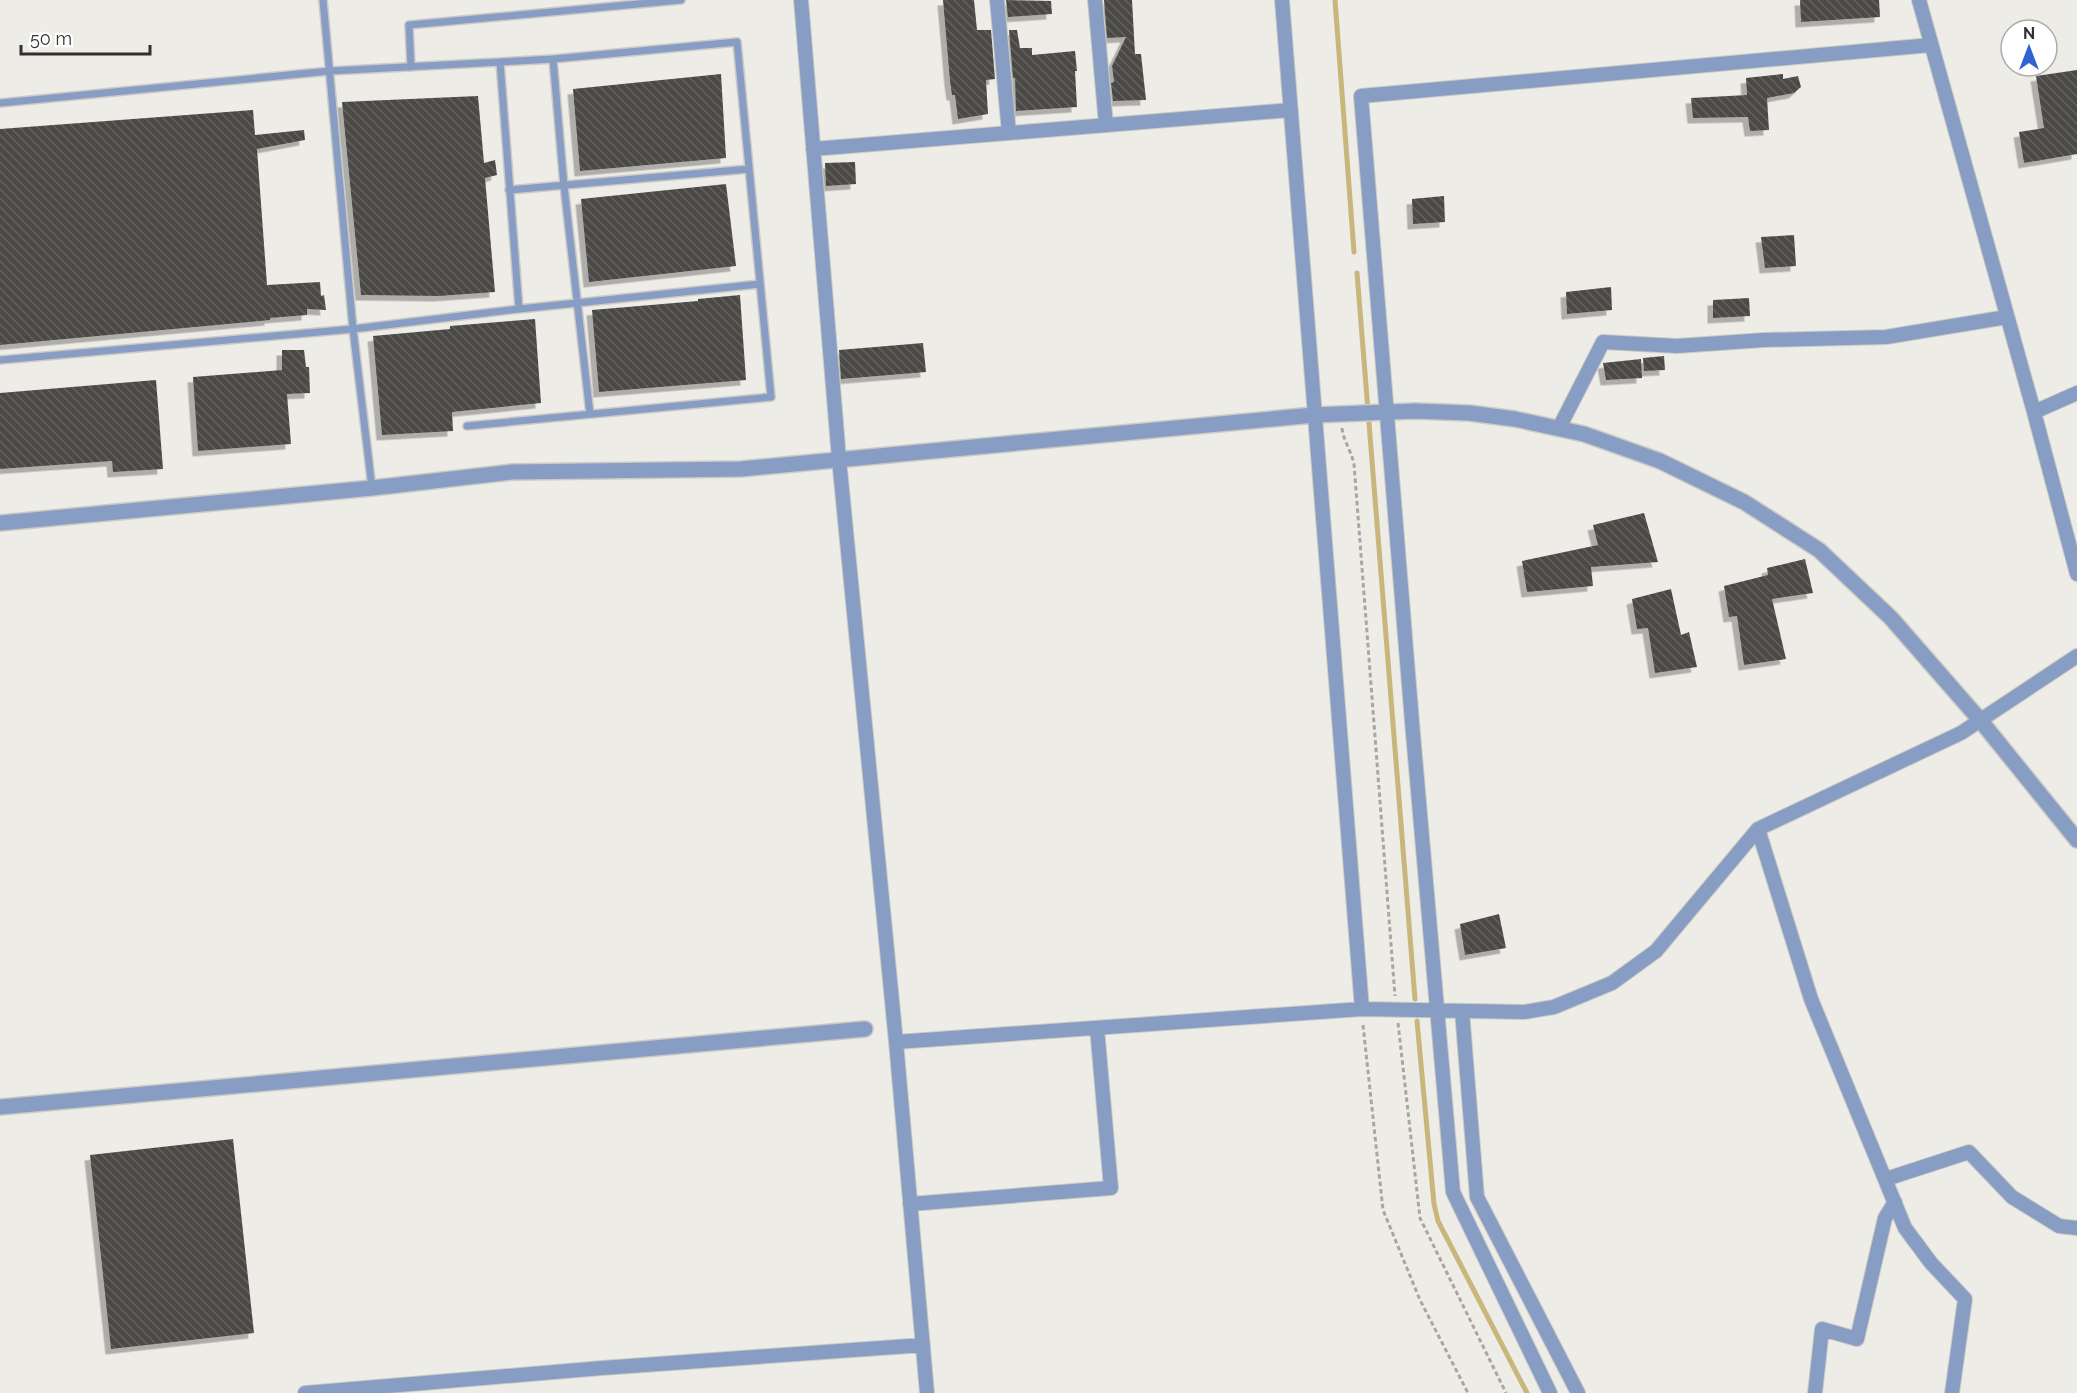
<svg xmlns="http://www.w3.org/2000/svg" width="2077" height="1393" font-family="Raleway,sans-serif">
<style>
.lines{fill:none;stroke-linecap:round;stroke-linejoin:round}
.stream{stroke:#c8b67c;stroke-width:5}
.building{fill:url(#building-back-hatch);filter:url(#shadow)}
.service-casing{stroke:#cccac5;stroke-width:10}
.minor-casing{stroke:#cccac5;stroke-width:16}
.tertiary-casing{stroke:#cccac5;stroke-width:18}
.path{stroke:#a8a6a2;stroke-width:3;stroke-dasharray:4.5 3;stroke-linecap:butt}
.service{stroke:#889dc4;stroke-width:7}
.minor{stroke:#889dc4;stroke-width:14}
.tertiary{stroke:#889dc4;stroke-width:15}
</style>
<defs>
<pattern id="building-back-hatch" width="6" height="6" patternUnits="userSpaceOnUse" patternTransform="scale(1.5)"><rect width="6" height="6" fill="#4b4a45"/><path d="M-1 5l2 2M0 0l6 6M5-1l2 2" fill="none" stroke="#63625e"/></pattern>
<filter id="shadow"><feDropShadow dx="-5.5" dy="5.5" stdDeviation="0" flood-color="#0004"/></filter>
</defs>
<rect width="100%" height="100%" fill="#eeece6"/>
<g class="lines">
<path class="stream" d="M1335 0 1354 252
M1357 273 1415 999
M1417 1021 1434 1204 1438 1221 1527 1393"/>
</g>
<path class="building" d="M943 0H974L977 30H991L995 79 986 80 988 114 958 119 955 95H952L950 81Z
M1006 0 1051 1 1052 14 1008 17Z
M1104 0H1132L1135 54H1141L1146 100 1113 101 1111 83 1114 82 1112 66 1126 37 1107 38Z
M1800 0H1879L1880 17 1801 22Z
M1009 30H1017L1020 48H1032V55L1075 51 1077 71H1075L1077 107 1016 111 1015 78H1013Z
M2077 70V154L2024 163 2019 132 2044 128 2036 76Z
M721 74 726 158 580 171 573 89Z
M1783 74V79L1798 76 1801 87 1794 93 1767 98 1769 130 1750 131 1748 117 1693 118 1691 98 1747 95 1746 78Z
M478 96 484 163 495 160 497 175 485 178 495 292 439 296 361 295 342 102Z
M253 110 255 135 304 130 305 140 257 149 267 285 320 282 321 296 324 295 326 310 307 309V315L270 318V320L0 345V129Z
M855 162 856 184 826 186 825 163Z
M726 184 736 266 589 282 581 199Z
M1444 196 1445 222 1413 224 1412 199Z
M1794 235 1796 266 1765 268 1761 237Z
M1611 287 1612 310 1567 314 1566 292Z
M740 295 746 380 599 392 592 310 698 301V299Z
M1749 298 1750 316 1713 318V300Z
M535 319 541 403 452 412 453 431 382 435 373 336 450 329V326Z
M923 343 926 372 841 379 839 350Z
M282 350H304L306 367H309L310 393 287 394 291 444 198 451 193 377 282 370Z
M1664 356 1665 370 1644 371 1643 358Z
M1641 359 1642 378 1606 380 1603 363Z
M156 380 163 469 113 472 112 461 0 469V393Z
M1644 513 1658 562 1591 567 1593 586 1527 592 1522 561 1598 545 1593 525Z
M1805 559 1813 593 1772 599 1786 659 1744 665 1737 616 1729 617 1724 586 1768 575 1767 568Z
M1671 589 1681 635 1689 632 1697 667 1655 673 1648 628 1637 629 1632 599Z
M1499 914 1506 948 1465 955 1460 924Z
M233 1139 254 1333 111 1349 90 1155Z"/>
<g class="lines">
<defs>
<path id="service" d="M323 0 353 329 372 488
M553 59 564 186 590 414
M411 67 409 25 681 0
M0 103 330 71 500 62 519 309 353 329 0 360
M509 190 749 169
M519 309 760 284
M467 426 771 397 737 42 553 59 500 62"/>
<path id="minor" d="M801 0 839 459 896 1042 927 1393
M997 0 1009 133
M1095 0 1106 125
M1282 0 1362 1009
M1919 0 2034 412 2077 574
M813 149 1291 110
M2034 412 2077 393
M1559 428 1603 342 1677 346 1764 340 1886 337 2007 317
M1758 829 1811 999 1905 1228 1931 1263 1965 1299 1952 1393
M1462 1011 1477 1197 1578 1393
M896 1042 1362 1009 1524 1012 1554 1007 1612 983 1656 951 1758 829 1961 733 2077 656
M1886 1179 1969 1152 2012 1197 2059 1226 2077 1228
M910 1204 1111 1188 1097 1028
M305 1393 602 1368 923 1345
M1550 1393 1453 1192 1412 722 1361 96 1931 45
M1815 1393 1822 1329 1857 1339 1885 1218 1895 1202"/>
<path id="tertiary" d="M0 523 372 488 512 472 741 469 1314 415 1415 411 1469 413 1515 419 1584 434 1660 461 1744 502 1819 550 1891 618 1980 720 2077 840
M0 1107 865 1029"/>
</defs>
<use href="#service" class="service-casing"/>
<use href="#minor" class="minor-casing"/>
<use href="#tertiary" class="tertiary-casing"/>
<path class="path" d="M1342 428C1343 440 1351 450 1354 464L1395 996
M1398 1023 1420 1218 1506 1393
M1363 1025 1383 1210 1420 1300 1468 1393"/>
<use href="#service" class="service"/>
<use href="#minor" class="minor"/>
<use href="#tertiary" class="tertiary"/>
</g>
<g transform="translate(2029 48)"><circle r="28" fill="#ffffff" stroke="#adacab" stroke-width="1.5"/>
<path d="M0-4.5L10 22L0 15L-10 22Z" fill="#3163d2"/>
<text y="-9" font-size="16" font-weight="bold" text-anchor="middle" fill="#31302e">N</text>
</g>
<path d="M21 45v9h129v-9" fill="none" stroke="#31302e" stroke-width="3"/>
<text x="30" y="45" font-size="18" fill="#31302e" stroke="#ffffff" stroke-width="4.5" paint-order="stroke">50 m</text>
</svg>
